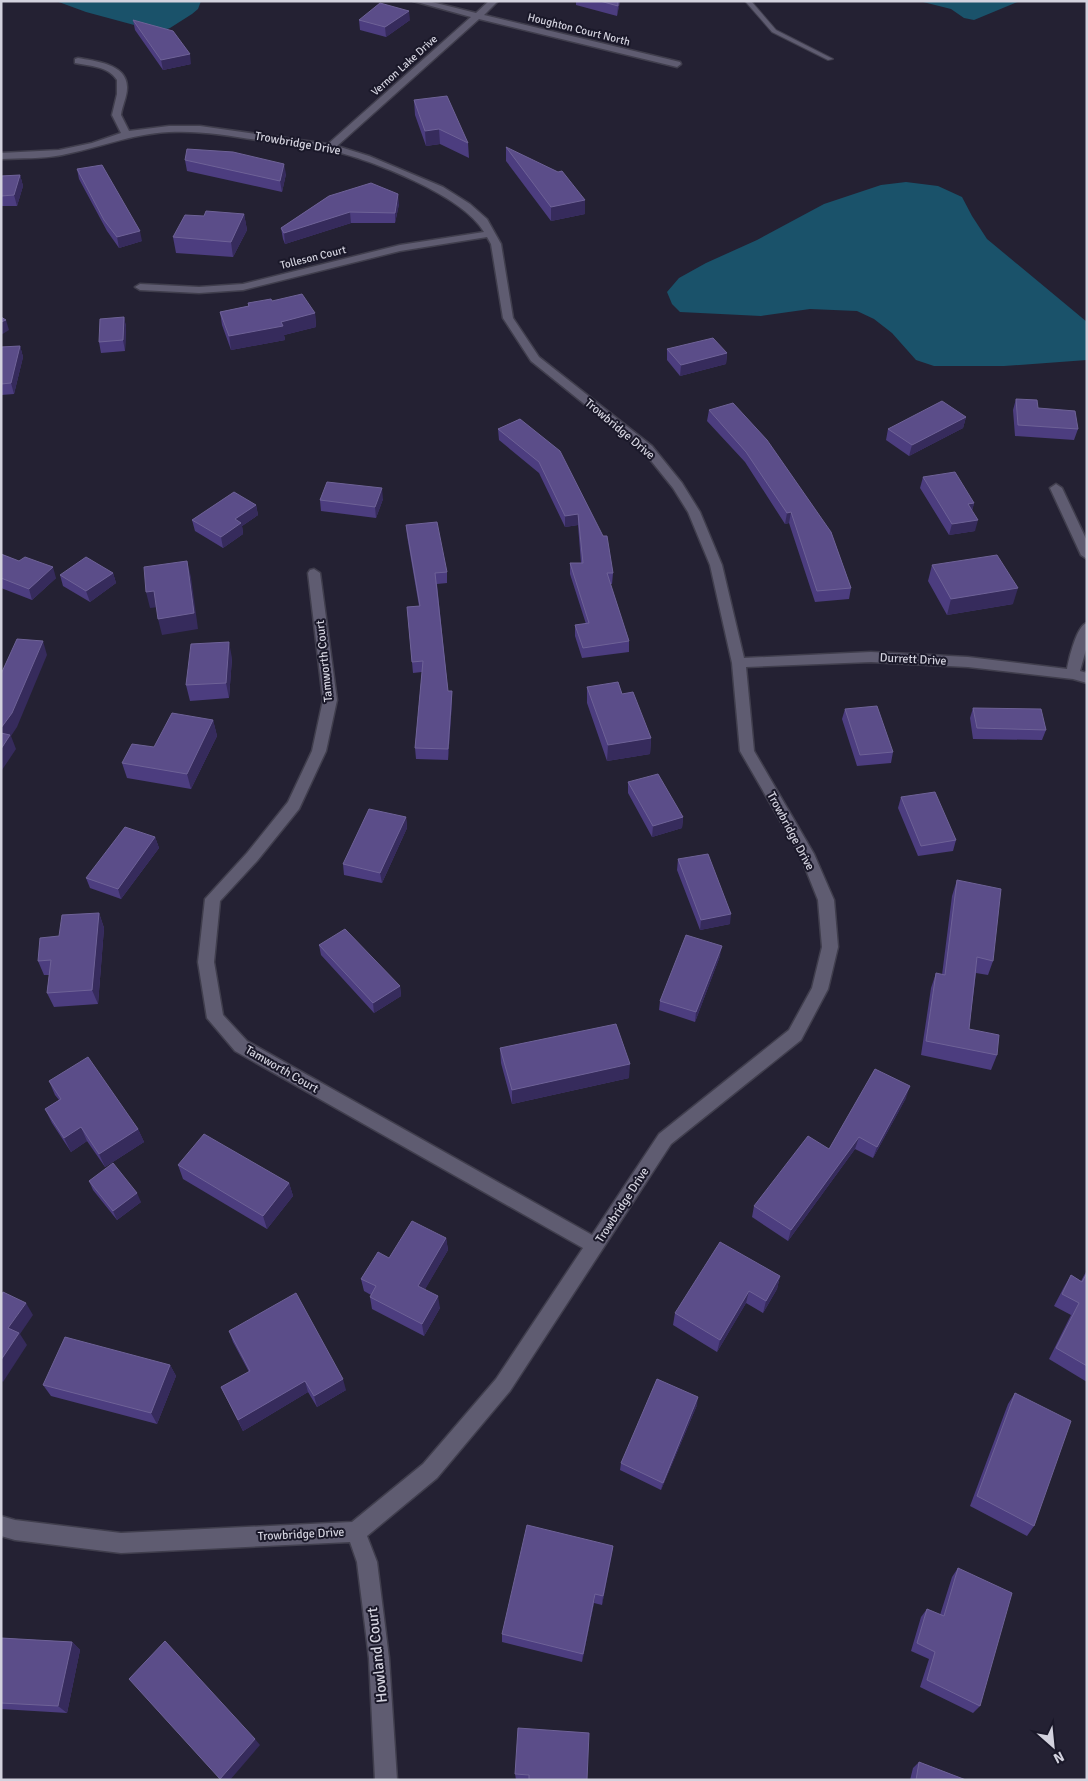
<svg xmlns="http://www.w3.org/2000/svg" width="1088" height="1781" font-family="Signika,sans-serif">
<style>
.water{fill:#1a526a}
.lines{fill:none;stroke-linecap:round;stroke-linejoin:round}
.lane-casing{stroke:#403e4d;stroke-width:2}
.street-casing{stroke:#403e4d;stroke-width:3}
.lane{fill:#5f5c71;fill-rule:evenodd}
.street{fill:#5f5c71;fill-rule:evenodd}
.wall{fill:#4c3d7f}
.shaded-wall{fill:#362b5c}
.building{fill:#5b4d89;stroke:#6e6297}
.labels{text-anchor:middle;stroke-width:4;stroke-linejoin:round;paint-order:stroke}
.far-street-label{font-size:11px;fill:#d3d2de;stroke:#1a1829}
.street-label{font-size:12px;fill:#d3d2de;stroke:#1a1829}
.near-street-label{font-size:15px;fill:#d3d2de;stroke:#1a1829}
</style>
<rect width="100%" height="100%" fill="#242133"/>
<path class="water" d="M56 1H201L198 9 192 14 170 28 164 30 149 29 86 12Z
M919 1H1020L974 20 964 18 951 9Z
M906 182 938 186 962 197 972 216 987 239 1087 322V360L1004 366H934L916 360 892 333 874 319 857 311 810 309 761 316 680 312 672 304 667 292 679 278 706 263 757 240 824 204 881 185Z"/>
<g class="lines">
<defs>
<path id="lane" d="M745 1H751L776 30 833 59 828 60 772 32Z"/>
<path id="street" d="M413 1H428L476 13 489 1H498L484 15 680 62 681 64 677 67 479 19 337 146 369 156 443 187 470 204 487 219 501 244 513 318 539 357 652 446 682 483 700 512 722 565 744 658 871 652 968 657 1067 669C1069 658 1077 625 1087 623V646L1080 671 1087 673V683L1073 679 968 667 871 662 746 667 754 751 814 854 834 900 838 947 828 989 801 1040 671 1144 510 1391 437 1478 367 1536 377 1562 389 1658 397 1780H375L369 1658 357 1562 350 1542 121 1553 15 1540 1 1536V1516L15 1520 121 1533 352 1522 423 1464 496 1379 583 1248 235 1051 207 1018 198 962 205 899 247 853 288 802 312 751 323 700 308 573 310 570 314 569 320 573 337 700 326 751 299 809 257 861 220 901 214 962 223 1015 247 1041 592 1235 659 1134 789 1030 812 988 822 947 818 900 800 855 740 751 732 663 710 565 688 512 673 488 644 452 531 361 503 318 491 244 487 237 400 251 243 290 199 293 140 290 135 287 140 284 199 287 243 284 400 245 484 232C463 195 371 160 330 150 311 145 290 144 270 142 237 137 202 130 169 132 131 134 98 148 62 155 42 159 21 158 1 159V153L59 150 92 143 121 133 112 115 117 94V80C108 66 90 66 75 63V59L78 58C95 61 128 64 127 88 127 97 122 106 121 115L129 131 169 126H200L328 144 471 17Z
M1056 484 1062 488 1087 541V559L1081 555 1050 488Z"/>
</defs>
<use href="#lane" class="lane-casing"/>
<use href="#street" class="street-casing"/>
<use href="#lane" class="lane"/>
<use href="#street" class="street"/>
</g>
<path class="wall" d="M576 1H620L617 16 576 5Z
M133 20 191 64 163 70 135 30Z
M359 20H410L386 37 360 30Z
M414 100 468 143 469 158 440 144 426 146 415 115Z
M506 147 585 214 551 221 506 161Z
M185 160 286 174 282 192 187 171Z
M77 169 142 241 119 248 107 231 79 179Z
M20 175 23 186 17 206H1V176Z
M329 196 399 204 395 223H351L285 244 283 239 281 228Z
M244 214 247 230 233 257 176 253 173 237 204 216Z
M272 301 315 313 316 327 284 335 285 340 231 350 222 325 220 312 248 306V303Z
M124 317 126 327 125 351 101 353 99 342Z
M20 346 23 357 14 394 1 395V347Z
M667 349 727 353 726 364 680 376 667 360Z
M1016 399 1038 408 1078 429 1074 440 1015 436 1013 410Z
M709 410 831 532 851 588 849 599 815 602 789 523 785 524 745 462 707 421Z
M966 417 963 428 909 456 886 440 888 429Z
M520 419 613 573 612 584H610L629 641V652L582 658 575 636V625L586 624 570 574V563H581L578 525 565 527 539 473 499 440 498 429Z
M923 477 974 503 972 511 975 531 949 535 920 488Z
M383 499 376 518 321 511 320 500Z
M256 505 258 515 242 526 243 534 223 548 195 531 192 520Z
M406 525 447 572V583L437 584 448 691H452V702L448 760 416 759 415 748 422 672 413 673 407 607 419 606 407 536Z
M1 554 56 578 32 600 1 588Z
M932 565 1013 604 947 615 928 581Z
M113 573 116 583 90 602 63 586 60 575Z
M232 658 229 698 190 701 186 685Z
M587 687 622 694 651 738 650 754 607 761 587 703Z
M973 708 1046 730 1042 740 973 739 970 718Z
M845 709 893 752 891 763 857 766 842 719Z
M213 720 217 736 191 789 127 778 122 763Z
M628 782 683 817 682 828 652 837 628 793Z
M901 797 956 840 953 851 918 856 898 808Z
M406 817 407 828 382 883 344 875 343 864Z
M155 837 159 848 121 899 90 888 86 878Z
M678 859 730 924 700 930 677 870Z
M957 880 993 961 988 975 976 973 969 1029 997 1055 991 1070 921 1055 931 988 936 973 942 975 952 896Z
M99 913 104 928 98 1004 54 1007 47 993 49 975H44L38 961 59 936Z
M319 945 400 986 401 996 374 1013 321 955Z
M720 956 695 1022 659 1010 660 1001Z
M500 1048 629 1078 512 1104 501 1063Z
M49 1081 138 1129 144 1142 105 1167 87 1141 71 1152 52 1123 45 1109 59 1100 55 1095Z
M906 1098 873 1158 855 1149 788 1241 752 1217 754 1206 829 1149Z
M178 1165 289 1183 293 1196 267 1229 183 1179Z
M89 1181 141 1202 117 1220 93 1190Z
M446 1238 448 1250 425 1289 440 1308 424 1336 372 1309 370 1297 371 1295 364 1291 361 1279 389 1258Z
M1087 1270V1382L1049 1359 1071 1315 1054 1306 1064 1287 1071 1275 1081 1281Z
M780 1276 777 1289 763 1313 746 1303 717 1352 673 1325 675 1313Z
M229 1331 346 1390 317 1407 308 1392 243 1431 221 1387 249 1372 233 1342Z
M170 1365 176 1376 157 1424 51 1396 43 1385Z
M1015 1393 1034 1526 1027 1536 970 1506 1008 1404Z
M697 1405 661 1490 620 1470 621 1463Z
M613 1546 602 1605 594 1603 582 1662 502 1642V1634Z
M958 1568 980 1706 973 1713 920 1687 929 1659 911 1651 921 1617 927 1609 940 1615 952 1577Z
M1 1638 72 1642 80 1650 67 1713 1 1709Z
M919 1762 966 1780H910L913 1768Z
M515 1774 587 1780H516Z"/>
<path class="shaded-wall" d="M618 1H620L617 16 618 6Z
M409 11 410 20 386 37 385 27Z
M190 54 191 64 163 70 161 60Z
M439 129 440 144 426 146 425 131Z
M284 164 286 174 282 192 280 181Z
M20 175 23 186 17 206 14 195Z
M398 194 399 204 395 223V213Z
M585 200V214L551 221V207Z
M350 212 351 223 285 244 284 233Z
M244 214 247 230 233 257 231 242Z
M140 231 142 241 119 248 117 237Z
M315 313 316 327 284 335 285 340 231 350 229 336Z
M124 317 126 327 125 351 123 340Z
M6 320 9 330 1 335V322Z
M20 346 23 357 14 394 11 383Z
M727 353 726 364 680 376 681 365Z
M966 417 963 428 909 456 912 445Z
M382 488 383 499 376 518 375 507Z
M974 503 971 514 968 504Z
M256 505 258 515 242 526 243 534 223 548 221 537 235 519Z
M791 512 789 523 785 524 787 513Z
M578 514V525L565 527V516Z
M978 520 975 531 949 535 952 524Z
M187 561 191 577 198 629 162 635 158 619Z
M53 567 56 578 32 600 29 589Z
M113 573 116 583 90 602 86 591Z
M1018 588 1013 604 947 615 951 599Z
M154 591 159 607 150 608 146 592Z
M43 641 47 655 17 727 11 736 16 749 2 770 1 767V728Z
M229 642 232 658 229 698 226 683Z
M452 691V702L448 760V749Z
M213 720 217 736 191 789 187 774Z
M651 738 650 754 607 761 608 745Z
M406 817 407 828 382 883 380 873Z
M683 817 682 828 652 837 653 826Z
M155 837 159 848 121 899 118 889Z
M99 913 104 928 98 1004 92 990Z
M731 914 730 924 700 930 701 920Z
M722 946 720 956 695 1022 696 1012Z
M400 986 401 996 374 1013 373 1003Z
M630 1064 629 1078 512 1104V1090Z
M910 1086 906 1098 873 1158 877 1147Z
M81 1127 87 1141 71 1152 64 1138Z
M138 1129 144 1142 105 1167 99 1154Z
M859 1137 855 1149 788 1241 791 1230Z
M289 1183 293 1196 267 1229 263 1216Z
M137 1193 141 1202 117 1220 113 1211Z
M446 1238 448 1250 420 1298 418 1286Z
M780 1276 777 1289 763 1313 766 1301Z
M749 1291 746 1303 717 1352 720 1340Z
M438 1296 440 1308 424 1336 422 1324Z
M26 1303 33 1315 20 1334 27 1345 3 1382 1 1380V1360L8 1328Z
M170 1365 176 1376 157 1424 151 1413Z
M343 1379 346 1390 317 1407 314 1396Z
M305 1381 308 1392 243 1431 238 1420Z
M698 1397 697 1405 661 1490 663 1483Z
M613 1546 612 1555 602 1605 603 1596Z
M595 1594 594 1603 582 1662 583 1654Z
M72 1642 80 1650 67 1713 58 1706Z
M255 1739 260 1745 230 1780H221L220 1779Z"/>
<path class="building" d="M600 1H618V6Z
M380 3 409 11 385 27 359 20Z
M133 20 173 31 190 54 161 60Z
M447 96 468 143 439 129 425 131 414 100Z
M506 147 558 172 562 171 585 200 551 207Z
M187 149 233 152 284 164 280 181 185 160Z
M102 165 140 231 117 237 104 220 77 169Z
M20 175 14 195 1 196V176Z
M371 183 398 194 395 213 350 212 284 233 281 228 329 196Z
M206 211 244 214 231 242 173 237 185 215 204 216Z
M302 294 315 313 281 322 283 326 229 336 220 312 249 306 248 303 271 299 272 301Z
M1 317 6 320 1 322Z
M124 317 123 340 99 342 100 319Z
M713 338 727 353 681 365 667 349Z
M20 346 11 383 1 384V347Z
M1016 399 1037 400 1038 408 1075 411 1078 429 1018 425Z
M942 401 966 417 912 445 888 429Z
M733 403 767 440 831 532 851 588 817 591 791 512 787 513 746 452 709 410Z
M520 419 560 451 603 536H607L613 573H607L629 641 583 648 575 625 589 623 570 563H583L578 514 565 516 539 462 498 429Z
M955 472 974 503 968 504 978 520 952 524 923 477Z
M327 482 382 488 375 507 320 500Z
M234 492 256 505 235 519 241 523 221 537 192 520Z
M437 522 447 572 435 573 448 691H452L448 749 415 748 423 661 412 662 407 607 420 606 406 525Z
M1 554 19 561 25 557 53 567 29 589 1 578Z
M997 555 1018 588 951 599 932 565Z
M86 557 113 573 86 591 60 575Z
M187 561 194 613 158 619 154 591 146 592 144 567Z
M17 639 43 641 12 713 1 728V674Z
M229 642 226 683 186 685 191 644Z
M618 682 622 694 633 692 651 738 608 745 587 687Z
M877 706 893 752 860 755 845 709Z
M973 708 1041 709 1046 730 977 728Z
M172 713 213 720 187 774 122 763 132 744 154 747Z
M1 733 10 735 1 749Z
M658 774 683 817 653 826 628 782Z
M935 792 956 840 921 846 901 797Z
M369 809 406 817 380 873 343 864Z
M125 827 155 837 118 889 86 878Z
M708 854 731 914 701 920 678 859Z
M957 880 1001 889 993 961 977 957 969 1029 999 1035 997 1055 926 1041 936 973 945 975Z
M99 913 92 990 47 993 51 960 38 961 40 938 59 936 62 915Z
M345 929 400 986 373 1003 319 945Z
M686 935 722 946 696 1012 660 1001Z
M616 1024 630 1064 512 1090 500 1048Z
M88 1057 138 1129 99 1154 81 1127 64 1138 45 1109 61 1099 49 1081Z
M875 1069 910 1086 877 1147 859 1137 791 1230 754 1206 808 1136 829 1149Z
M204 1134 289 1183 263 1216 178 1165Z
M113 1163 137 1193 113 1211 89 1181Z
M412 1221 446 1238 418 1286 438 1296 422 1324 370 1297 376 1286 361 1279 378 1252 389 1258Z
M720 1242 780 1276 766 1301 749 1291 720 1340 675 1313Z
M1087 1273V1366L1056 1348 1079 1303 1062 1294 1071 1275 1082 1282Z
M3 1292 26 1303 8 1328 19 1333 1 1360V1296Z
M296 1293 343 1379 314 1396 305 1381 238 1420 221 1387 250 1371 229 1331Z
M65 1337 170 1365 151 1413 43 1385Z
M657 1379 698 1397 663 1483 621 1463Z
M1015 1393 1071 1421 1034 1526 977 1496Z
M527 1525 613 1546 603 1596 595 1594 583 1654 502 1634Z
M958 1568 1012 1593 980 1706 927 1680 935 1652 917 1643 927 1609 944 1616Z
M1 1638 72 1642 58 1706 1 1703Z
M165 1641 255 1739 220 1779 129 1679Z
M518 1728 589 1733 587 1780H529V1775L515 1774Z
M919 1762 966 1780H916Z"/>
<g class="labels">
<g class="far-street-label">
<text transform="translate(579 29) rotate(14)" y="4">Houghton Court North</text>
<text transform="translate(404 65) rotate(-42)" y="4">Vernon Lake Drive</text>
<text transform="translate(313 257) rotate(-14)" y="4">Tolleson Court</text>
</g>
<g class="street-label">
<text transform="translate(298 143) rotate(10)" y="4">Trowbridge Drive</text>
<text transform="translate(620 429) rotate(40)" y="4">Trowbridge Drive</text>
<text transform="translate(913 659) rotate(3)" y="4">Durrett Drive</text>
<text transform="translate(324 661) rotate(-96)" y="4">Tamworth Court</text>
<text transform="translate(791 831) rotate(62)" y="4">Trowbridge Drive</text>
<text transform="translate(282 1069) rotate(30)" y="4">Tamworth Court</text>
<text transform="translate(622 1205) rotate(-57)" y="4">Trowbridge Drive</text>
<text transform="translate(301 1534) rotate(-3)" y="4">Trowbridge Drive</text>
</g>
<g class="near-street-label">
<text transform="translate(377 1655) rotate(-96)" y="5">Howland Court</text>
</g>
</g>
<rect width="1088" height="1781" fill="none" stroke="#d3d2de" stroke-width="5"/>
<g transform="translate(1053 1746) rotate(153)" stroke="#1a1829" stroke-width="4" paint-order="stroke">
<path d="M0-4L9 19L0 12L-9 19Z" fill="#d3d2de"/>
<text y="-8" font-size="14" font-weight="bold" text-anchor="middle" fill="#d3d2de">N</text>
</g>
</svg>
